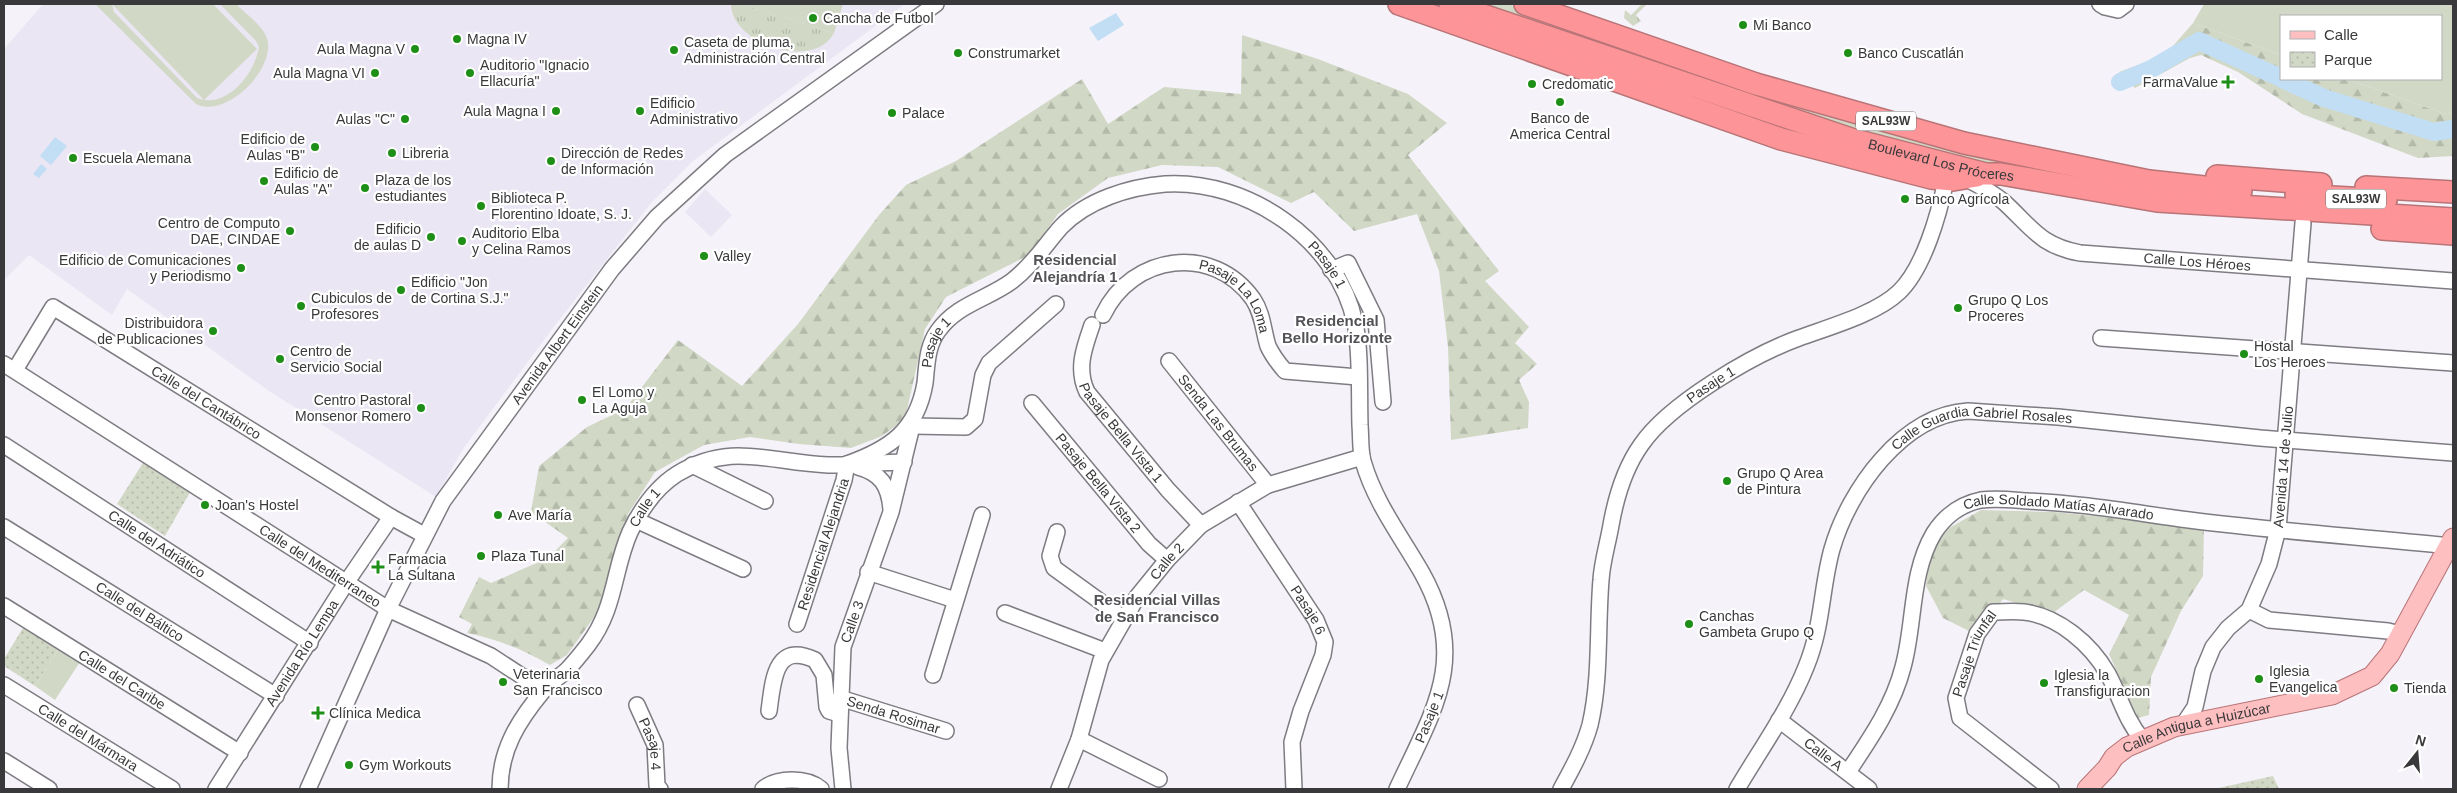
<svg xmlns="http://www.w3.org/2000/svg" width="2457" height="793" font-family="Helvetica,sans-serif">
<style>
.built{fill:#ebe6f3}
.grass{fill:url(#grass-tufts)}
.forest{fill:url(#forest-firs)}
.park{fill:url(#park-dots)}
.garden{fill:#d1d8c5}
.water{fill:#c2def5}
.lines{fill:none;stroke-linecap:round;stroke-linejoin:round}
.river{stroke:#c2def5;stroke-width:18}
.minor-casing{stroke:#7e7c82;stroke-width:18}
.major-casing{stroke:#b87477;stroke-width:21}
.highway-casing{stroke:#b87477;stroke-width:24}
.minor{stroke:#fff;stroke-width:15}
.major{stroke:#febfc1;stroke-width:19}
.highway{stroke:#fd9498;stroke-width:21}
.poi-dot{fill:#1d8f17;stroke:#fff;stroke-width:2}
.labels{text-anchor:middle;stroke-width:4.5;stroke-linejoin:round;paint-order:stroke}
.shield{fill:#fff;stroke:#747475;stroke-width:1}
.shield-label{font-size:12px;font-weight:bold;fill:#39383a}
.poi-label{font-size:14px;fill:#39383a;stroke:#fff;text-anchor:start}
.street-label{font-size:14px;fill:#39383a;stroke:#fff}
.neighbourhood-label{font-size:15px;font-weight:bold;fill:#545257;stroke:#fff}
</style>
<defs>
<pattern id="grass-tufts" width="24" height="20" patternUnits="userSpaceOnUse" patternTransform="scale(1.25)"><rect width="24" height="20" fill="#d1d8c5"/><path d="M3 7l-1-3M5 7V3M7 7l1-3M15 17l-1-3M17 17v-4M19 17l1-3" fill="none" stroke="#b4baaa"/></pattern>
<pattern id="forest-firs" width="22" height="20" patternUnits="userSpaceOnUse" patternTransform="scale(1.25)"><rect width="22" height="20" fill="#d1d8c5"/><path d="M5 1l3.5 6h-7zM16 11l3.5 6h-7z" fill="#b4baaa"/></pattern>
<pattern id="park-dots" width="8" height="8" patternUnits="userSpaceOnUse" patternTransform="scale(1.25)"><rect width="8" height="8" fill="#d1d8c5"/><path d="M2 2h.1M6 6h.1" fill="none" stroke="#b4baaa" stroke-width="1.8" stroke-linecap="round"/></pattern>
</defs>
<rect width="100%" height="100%" fill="#f5f3f9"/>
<path class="built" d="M43 4H905L693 161 652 202 556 324 463 449 436 497 269 391 127 289 112 315 29 255 4 280V49Z
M705 189 732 215 711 237 685 212Z"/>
<path class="grass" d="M731 4H741L834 33C813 72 731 43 731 4Z
M1642 4H1647L1636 15 1641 21 1633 26 1624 18 1625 10 1631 15Z"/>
<path class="forest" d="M2193 23 2281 55V79H2347L2445 114 2453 111V156L2418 158 2302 114 2238 72 2201 55 2190 58 2135 88 2119 72 2165 55Z
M1242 35 1318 59 1408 94 1447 123 1408 155 1499 271 1485 281 1529 327 1515 343 1537 364 1519 380 1529 402 1528 428 1451 440 1448 347 1439 271 1417 214 1354 231 1314 192 1291 203 1218 167 1162 165 1108 178 1058 214 1029 255 946 297 925 329 905 419 882 436 851 448 799 444 750 437 704 445 655 472 628 514 606 594 595 616 567 655 550 665C523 650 498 639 467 633L472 624 459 617 479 577 491 583 548 558 568 538 531 512 539 466 587 427 625 409 678 340 742 386 798 324 879 215 906 185 956 161 1082 79 1108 124 1164 87 1241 94Z
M1981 510 2054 512 2204 527 2203 576 2181 611 2151 677 2149 715 2138 718 2109 654 2129 615 2084 590 2053 613 2003 599 1975 634 1943 618 1926 586 1928 555 1949 528Z"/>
<path class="park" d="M146 458 193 487 165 536 117 504Z
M26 623 61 645 35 686 4 666V659Z
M2273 776 2279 789H2214Z"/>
<path class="garden" d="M95 4H112L114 12 197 98C227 110 255 73 259 47L256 41 220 4H236C246 14 266 28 268 42 272 73 225 118 196 104Z
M213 4 257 49 204 100 113 5Z
M741 4H843L834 33Z
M1476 4H1508L1582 31 2183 190C2112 182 2040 176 1970 160 1801 121 1639 60 1476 4Z
M2204 4H2453V111L2445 114 2347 79H2441V16H2281V55L2193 23Z
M61 645 82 659 55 700 35 686Z"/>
<path class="water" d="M1116 13 1124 25 1098 41 1089 28Z
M55 137 67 146 51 165 40 156Z
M41 164 47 169 39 178 33 174Z"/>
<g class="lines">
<path class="river" d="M2282 79 2324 98 2434 132 2453 129
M2120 82 2151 69 2199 41 2281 78"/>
<defs>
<g id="minor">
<path d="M2100 4 2105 7 2118 10 2126 4"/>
<path id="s1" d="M1966 178C1979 186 1994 193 2005 203 2032 228 2041 246 2080 253L2453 281"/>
<path d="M1331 270 1348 263 1376 320 1383 402"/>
<path id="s2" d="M1103 315C1132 254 1213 243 1253 299 1263 314 1263 330 1268 346 1272 355 1279 364 1285 371L1358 377"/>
<path id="s3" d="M1092 325C1084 348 1076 369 1087 392L1168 490 1201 525"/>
<path d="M2101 338 2453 363"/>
<path id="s4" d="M1169 361 1268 485"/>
<path id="s5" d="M4 364 388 609 491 656 543 690"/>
<path id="s6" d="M15 370 53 307 391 517 424 535"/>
<path id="s7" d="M1032 403 1149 544 1167 560"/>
<path d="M912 426 966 427 975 419 983 375 989 363 1056 304"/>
<path id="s8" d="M4 445 310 643"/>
<path id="s9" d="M847 464C889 449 917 431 925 383 927 364 927 346 938 331 957 304 988 299 1012 281 1032 266 1045 245 1061 227 1087 200 1129 187 1165 184 1247 179 1338 240 1355 323 1361 351 1359 395 1360 425 1361 437 1360 450 1363 461 1375 503 1401 536 1422 573 1470 659 1433 711 1397 789"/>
<path d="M692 465 765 501"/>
<path d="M858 467C881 473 889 486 891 509"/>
<path id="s10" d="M1238 502 1316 620 1325 642 1323 655 1301 711 1292 742 1294 789"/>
<path d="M636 520 743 569"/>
<path id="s11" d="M4 527 276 696"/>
<path d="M1057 532 1050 556 1054 568 1123 618"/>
<path d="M868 572 955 600"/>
<path id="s12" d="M4 606 240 753"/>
<path d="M2249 610 2269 620 2388 631 2400 634"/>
<path d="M1005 613 1105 651"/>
<path id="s13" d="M797 624 844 480 847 464"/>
<path d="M933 675 982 515"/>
<path id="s14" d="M4 685 172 789"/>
<path id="s15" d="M840 698 946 731"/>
<path id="s16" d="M637 705 655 745 657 786 660 789"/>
<path d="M769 711C773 682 774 641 815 660L824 675 827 707 829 711 839 714"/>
<path id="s17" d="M1779 720 1869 789"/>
<path id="s18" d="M2183 725 2195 707 2203 671 2213 647 2228 628 2249 610 2269 564 2278 529 2303 223"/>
<path d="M1079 739 1159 779"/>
<path d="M4 761 49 789"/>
<path id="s19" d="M1848 772C1870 739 1893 706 1903 667 1915 624 1910 573 1934 533 1945 516 1961 504 1981 500 1997 498 2013 500 2028 501 2082 503 2136 513 2189 520 2275 531 2362 537 2449 546"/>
<path id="s20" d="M216 789 346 583 391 517"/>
<path id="s21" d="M308 789 388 609 443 501 612 269 657 217 725 155 936 4"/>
<path id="s22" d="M500 789C500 750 518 721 543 691 549 683 558 678 566 671 574 663 581 654 588 645 616 608 613 570 630 532 641 509 655 488 677 474 731 441 771 463 828 465 853 466 879 462 904 462"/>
<path d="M763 789C777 777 807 777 821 789"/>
<path id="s23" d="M843 789 839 748 843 647 891 512 913 422"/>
<path id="s24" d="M1059 789 1079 739 1101 660 1137 597 1167 560 1201 525 1268 485 1362 457"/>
<path id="s25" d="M1561 789C1572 769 1584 747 1590 725 1601 678 1597 628 1601 580 1602 562 1608 543 1611 525 1616 497 1624 469 1641 445 1669 404 1752 355 1799 338 1829 327 1876 314 1899 292 1924 268 1939 214 1946 180"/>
<path id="s26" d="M1737 789C1760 750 1789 710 1806 667 1823 626 1821 588 1832 549 1849 490 1902 415 1968 411L2058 417 2260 438 2453 453"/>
<path id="s27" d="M2051 789 1960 718 1956 698 1977 634 1993 612C2003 612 2014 611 2024 612 2058 616 2091 644 2108 674 2120 696 2125 719 2142 739"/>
</g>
<g id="major">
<path id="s28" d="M2087 789 2107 768 2114 757 2127 747 2174 727 2332 695 2372 676 2390 654 2453 538"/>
</g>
<g id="highway">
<path d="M1399 4 1781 139 1931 178 1953 180 1977 176"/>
<path id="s29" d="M1450 4 1851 139 1986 174H2001L2157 201 2453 219"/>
<path d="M1525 4 1756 84 1964 143 2149 181 2241 191"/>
<path d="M2217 176 2321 184"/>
<path d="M2366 187 2453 192"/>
<path d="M2296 195 2386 200"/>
<path d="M2382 229 2453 234"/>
</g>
</defs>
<use href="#minor" class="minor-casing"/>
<use href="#major" class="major-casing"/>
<use href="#highway" class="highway-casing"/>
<use href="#minor" class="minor"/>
<use href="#major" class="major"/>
<use href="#highway" class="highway"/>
</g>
<g class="poi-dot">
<circle cx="813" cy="18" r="5"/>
<circle cx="1743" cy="25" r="5"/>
<circle cx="457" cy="39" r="5"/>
<circle cx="415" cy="49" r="5"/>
<circle cx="674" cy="50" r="5"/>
<circle cx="958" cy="53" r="5"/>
<circle cx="1848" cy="53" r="5"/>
<circle cx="375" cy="73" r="5"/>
<circle cx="470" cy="73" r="5"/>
<path d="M2225.5 74.5h5v5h5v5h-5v5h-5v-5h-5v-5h5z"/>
<circle cx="1532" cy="84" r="5"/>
<circle cx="1560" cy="102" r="5"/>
<circle cx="556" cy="111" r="5"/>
<circle cx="640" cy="111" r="5"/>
<circle cx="892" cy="113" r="5"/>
<circle cx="405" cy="119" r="5"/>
<circle cx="315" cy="147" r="5"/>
<circle cx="392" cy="153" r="5"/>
<circle cx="73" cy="158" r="5"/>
<circle cx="551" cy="161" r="5"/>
<circle cx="264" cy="181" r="5"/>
<circle cx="365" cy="188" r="5"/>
<circle cx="1905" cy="199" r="5"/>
<circle cx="481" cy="206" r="5"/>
<circle cx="290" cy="231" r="5"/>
<circle cx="431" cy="237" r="5"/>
<circle cx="462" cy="241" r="5"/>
<circle cx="704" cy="256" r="5"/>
<circle cx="241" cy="268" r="5"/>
<circle cx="401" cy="290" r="5"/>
<circle cx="301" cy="306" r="5"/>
<circle cx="1958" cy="308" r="5"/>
<circle cx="213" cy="331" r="5"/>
<circle cx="2244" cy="354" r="5"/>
<circle cx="280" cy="359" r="5"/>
<circle cx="582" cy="400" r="5"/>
<circle cx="421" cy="408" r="5"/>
<circle cx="1727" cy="481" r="5"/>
<circle cx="205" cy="505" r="5"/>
<circle cx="498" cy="515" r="5"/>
<circle cx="481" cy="556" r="5"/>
<path d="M375.5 559.5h5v5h5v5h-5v5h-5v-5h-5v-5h5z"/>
<circle cx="1689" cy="624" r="5"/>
<circle cx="2259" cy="679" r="5"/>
<circle cx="503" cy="682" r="5"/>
<circle cx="2044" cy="683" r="5"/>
<circle cx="2394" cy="688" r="5"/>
<path d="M315.5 705.5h5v5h5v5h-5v5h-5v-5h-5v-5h5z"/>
<circle cx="349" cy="765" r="5"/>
</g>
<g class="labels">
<g class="shield">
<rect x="1856" y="111.5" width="60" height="19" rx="4"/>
<rect x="2326" y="189.5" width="60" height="19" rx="4"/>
</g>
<g class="shield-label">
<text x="1886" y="125">SAL93W</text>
<text x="2356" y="203">SAL93W</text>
</g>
<g class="poi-label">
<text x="823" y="23">Cancha de Futbol</text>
<text x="1753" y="30">Mi Banco</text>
<text x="467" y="44">Magna IV</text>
<text x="684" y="47">Caseta de pluma,<tspan x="684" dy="16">Administración Central</tspan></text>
<text x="405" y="54" text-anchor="end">Aula Magna V</text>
<text x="968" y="58">Construmarket</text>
<text x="1858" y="58">Banco Cuscatlán</text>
<text x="480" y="70">Auditorio "Ignacio<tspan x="480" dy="16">Ellacuría"</tspan></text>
<text x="365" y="78" text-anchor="end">Aula Magna VI</text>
<text x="2218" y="87" text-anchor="end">FarmaValue</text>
<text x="1542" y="89">Credomatic</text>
<text x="650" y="108">Edificio<tspan x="650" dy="16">Administrativo</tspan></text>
<text x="546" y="116" text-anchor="end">Aula Magna I</text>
<text x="902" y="118">Palace</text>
<text x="1560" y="123" text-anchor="middle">Banco de<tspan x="1560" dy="16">America Central</tspan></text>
<text x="395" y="124" text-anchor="end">Aulas "C"</text>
<text x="305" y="144" text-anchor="end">Edificio de<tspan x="305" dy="16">Aulas "B"</tspan></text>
<text x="402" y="158">Libreria</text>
<text x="561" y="158">Dirección de Redes<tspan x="561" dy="16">de Información</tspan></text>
<text x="83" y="163">Escuela Alemana</text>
<text x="274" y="178">Edificio de<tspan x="274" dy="16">Aulas "A"</tspan></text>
<text x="375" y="185">Plaza de los<tspan x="375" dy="16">estudiantes</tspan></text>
<text x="491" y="203">Biblioteca P.<tspan x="491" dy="16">Florentino Idoate, S. J.</tspan></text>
<text x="1915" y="204">Banco Agrícola</text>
<text x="280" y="228" text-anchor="end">Centro de Computo<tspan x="280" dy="16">DAE, CINDAE</tspan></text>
<text x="421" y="234" text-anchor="end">Edificio<tspan x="421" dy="16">de aulas D</tspan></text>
<text x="472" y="238">Auditorio Elba<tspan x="472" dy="16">y Celina Ramos</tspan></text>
<text x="714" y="261">Valley</text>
<text x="231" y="265" text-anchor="end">Edificio de Comunicaciones<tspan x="231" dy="16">y Periodismo</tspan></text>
<text x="411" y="287">Edificio "Jon<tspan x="411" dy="16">de Cortina S.J."</tspan></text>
<text x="311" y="303">Cubiculos de<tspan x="311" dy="16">Profesores</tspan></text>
<text x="1968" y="305">Grupo Q Los<tspan x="1968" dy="16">Proceres</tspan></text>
<text x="203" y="328" text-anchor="end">Distribuidora<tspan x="203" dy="16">de Publicaciones</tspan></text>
<text x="2254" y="351">Hostal<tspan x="2254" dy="16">Los Heroes</tspan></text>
<text x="290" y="356">Centro de<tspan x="290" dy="16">Servicio Social</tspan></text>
<text x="592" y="397">El Lomo y<tspan x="592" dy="16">La Aguja</tspan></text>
<text x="411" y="405" text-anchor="end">Centro Pastoral<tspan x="411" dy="16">Monsenor Romero</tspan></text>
<text x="1737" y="478">Grupo Q Area<tspan x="1737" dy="16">de Pintura</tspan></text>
<text x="215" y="510">Joan's Hostel</text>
<text x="508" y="520">Ave María</text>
<text x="491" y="561">Plaza Tunal</text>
<text x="388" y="564">Farmacia<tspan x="388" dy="16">La Sultana</tspan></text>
<text x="1699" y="621">Canchas<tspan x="1699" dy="16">Gambeta Grupo Q</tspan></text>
<text x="2269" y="676">Iglesia<tspan x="2269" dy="16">Evangelica</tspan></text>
<text x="513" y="679">Veterinaria<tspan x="513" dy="16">San Francisco</tspan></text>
<text x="2054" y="680">Iglesia la<tspan x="2054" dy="16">Transfiguracion</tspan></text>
<text x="2404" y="693">Tienda</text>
<text x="329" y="718">Clínica Medica</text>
<text x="359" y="770">Gym Workouts</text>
</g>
<g class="street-label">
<text dy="5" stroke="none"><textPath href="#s29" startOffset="516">Boulevard Los Próceres</textPath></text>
<text dy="5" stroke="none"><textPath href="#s1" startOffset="256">Calle Los Héroes</textPath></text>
<text dy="5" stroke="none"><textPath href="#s9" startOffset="641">Pasaje 1</textPath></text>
<text dy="5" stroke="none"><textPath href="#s2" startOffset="168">Pasaje La Loma</textPath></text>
<text dy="5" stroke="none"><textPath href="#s21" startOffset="512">Avenida Albert Einstein</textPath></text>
<text dy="5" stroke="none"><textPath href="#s9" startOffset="162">Pasaje 1</textPath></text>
<text dy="5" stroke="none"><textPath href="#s25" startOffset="451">Pasaje 1</textPath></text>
<text dy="5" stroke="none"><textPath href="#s6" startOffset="254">Calle del Cantábrico</textPath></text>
<text dy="5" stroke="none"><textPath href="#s4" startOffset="79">Senda Las Brumas</textPath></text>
<text dy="5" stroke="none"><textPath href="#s3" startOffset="122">Pasaje Bella Vista 1</textPath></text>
<text dy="5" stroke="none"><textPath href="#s26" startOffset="476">Calle Guardia Gabriel Rosales</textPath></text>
<text dy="5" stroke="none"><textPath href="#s18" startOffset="285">Avenida 14 de Julio</textPath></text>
<text dy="5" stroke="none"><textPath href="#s7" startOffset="104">Pasaje Bella Vista 2</textPath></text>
<text dy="5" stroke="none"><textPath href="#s22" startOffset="324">Calle 1</textPath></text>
<text dy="5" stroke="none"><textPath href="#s19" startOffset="394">Calle Soldado Matías Alvarado</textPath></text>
<text dy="5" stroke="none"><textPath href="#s8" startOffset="182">Calle del Adriático</textPath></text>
<text dy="5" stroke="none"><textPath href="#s13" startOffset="84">Residencial Alejandria</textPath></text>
<text dy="5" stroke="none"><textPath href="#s24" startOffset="255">Calle 2</textPath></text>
<text dy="5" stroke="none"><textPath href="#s5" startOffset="375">Calle del Mediterraneo</textPath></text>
<text dy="5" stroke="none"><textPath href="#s10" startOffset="129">Pasaje 6</textPath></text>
<text dy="5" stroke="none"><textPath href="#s11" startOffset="160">Calle del Báltico</textPath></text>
<text dy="5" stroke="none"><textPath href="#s23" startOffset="169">Calle 3</textPath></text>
<text dy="5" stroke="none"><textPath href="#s20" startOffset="161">Avenida Río Lempa</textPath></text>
<text dy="5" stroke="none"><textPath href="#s27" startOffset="184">Pasaje Triunfal</textPath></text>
<text dy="5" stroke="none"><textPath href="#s12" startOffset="139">Calle del Caribe</textPath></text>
<text dy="5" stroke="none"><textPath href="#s15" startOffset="56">Senda Rosimar</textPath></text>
<text transform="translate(1429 717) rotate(-68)" y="5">Pasaje 1</text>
<text dy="5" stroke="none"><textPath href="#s28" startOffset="131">Calle Antigua a Huizúcar</textPath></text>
<text dy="5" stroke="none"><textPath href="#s14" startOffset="99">Calle del Mármara</textPath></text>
<text dy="5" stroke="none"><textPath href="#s16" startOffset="42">Pasaje 4</textPath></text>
<text dy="5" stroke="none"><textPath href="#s17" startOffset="56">Calle A</textPath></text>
</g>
<g class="neighbourhood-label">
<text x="1075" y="265">Residencial<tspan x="1075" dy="17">Alejandría 1</tspan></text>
<text x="1337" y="326">Residencial<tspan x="1337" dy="17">Bello Horizonte</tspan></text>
<text x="1157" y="605">Residencial Villas<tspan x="1157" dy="17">de San Francisco</tspan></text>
</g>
</g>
<rect width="2457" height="793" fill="none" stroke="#39383a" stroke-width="10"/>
<rect x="2280" y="15" width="162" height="65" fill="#ffffff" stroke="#b0afb0"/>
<rect x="2290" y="31" width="25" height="8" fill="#febfc1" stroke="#b0afb0"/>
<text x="2324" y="40" font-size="15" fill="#39383a">Calle</text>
<rect x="2290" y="52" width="25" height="15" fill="url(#park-dots)" stroke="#b0afb0"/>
<text x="2324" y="65" font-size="15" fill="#39383a">Parque</text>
<g transform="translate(2417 753) rotate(17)" stroke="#ffffff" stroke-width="4" paint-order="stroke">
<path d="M0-4L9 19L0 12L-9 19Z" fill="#39383a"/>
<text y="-8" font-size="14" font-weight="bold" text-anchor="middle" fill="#39383a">N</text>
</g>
</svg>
